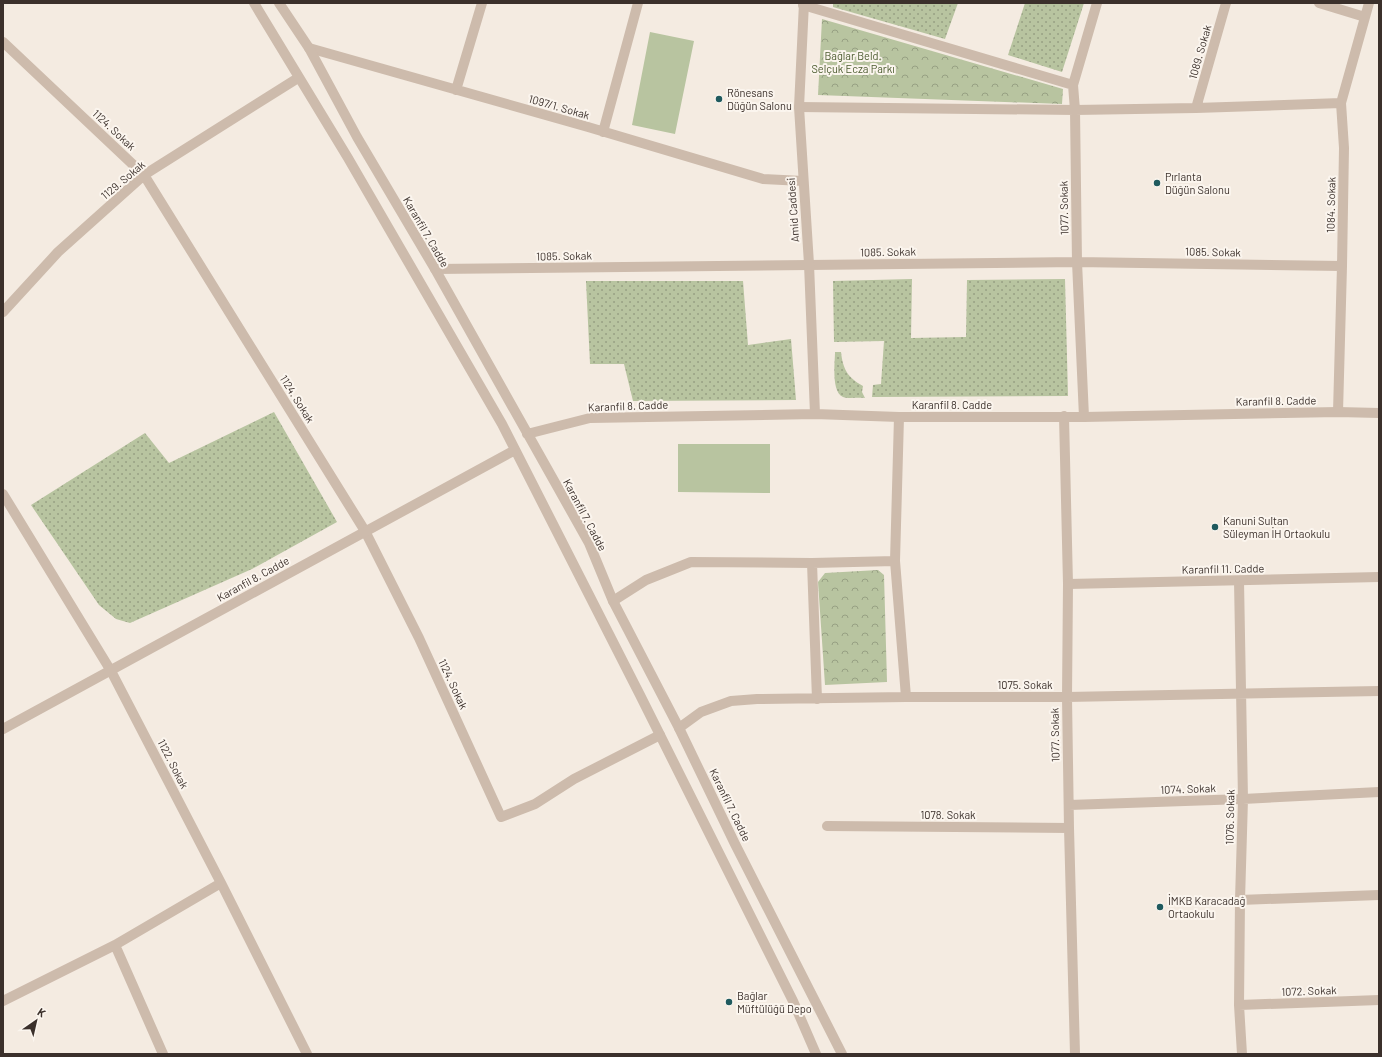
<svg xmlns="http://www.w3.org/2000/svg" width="1382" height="1057" font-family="Barlow,sans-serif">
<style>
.grass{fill:url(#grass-dots)}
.park{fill:url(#park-crowns)}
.pitch{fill:#b8c4a0}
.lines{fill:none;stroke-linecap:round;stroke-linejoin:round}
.minor{stroke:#cdbbac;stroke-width:10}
.tertiary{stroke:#cdbbac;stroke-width:10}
.poi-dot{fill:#1f5a5e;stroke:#fbf5ee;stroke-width:1.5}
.labels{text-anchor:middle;stroke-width:4;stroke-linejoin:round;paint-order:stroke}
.street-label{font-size:11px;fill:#3b302b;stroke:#fbf5ee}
.park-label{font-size:11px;fill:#4a5a2e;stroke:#fbf5ee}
.poi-label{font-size:11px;fill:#3b302b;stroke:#fbf5ee;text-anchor:start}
</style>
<defs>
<pattern id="grass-dots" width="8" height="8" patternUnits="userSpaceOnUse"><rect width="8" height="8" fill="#b8c4a0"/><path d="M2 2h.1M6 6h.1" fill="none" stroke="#97a083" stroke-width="1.8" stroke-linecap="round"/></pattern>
<pattern id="park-crowns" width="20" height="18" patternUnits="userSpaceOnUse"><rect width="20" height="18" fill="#b8c4a0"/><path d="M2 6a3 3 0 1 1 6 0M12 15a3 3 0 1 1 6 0" fill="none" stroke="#97a083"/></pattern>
</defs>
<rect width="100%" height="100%" fill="#f4ebe1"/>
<path class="grass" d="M833 3H958L945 39 833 7Z
M1025 3H1084L1062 72 1008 55Z
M912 279 911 338 966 337 967 280 1065 279 1068 396 872 397 873 385 881 384 884 341 834 342 833 281Z
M586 281H743L748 345 791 339 796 400 633 401 624 364H590Z
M835 352H841C843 369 847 377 863 386L862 392 865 398C858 397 848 399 843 397 831 392 835 362 835 352Z
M274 412 337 522 252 569 130 623 116 619 99 605 31 505 145 433 169 463Z"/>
<path class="park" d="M822 19 1063 89 1062 104 818 95Z
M878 570 884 575 887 682 825 685 818 582 825 573Z"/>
<path class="pitch" d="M650 32 694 41 675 134 632 125Z
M678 444H770V493L678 492Z"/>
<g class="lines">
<path class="minor" d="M1319 3 1365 17
M803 5 1073 85
M3 42 144 175 365 531 419 638 501 817 535 804 574 779 660 735
M309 48 588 127 763 179 803 181
M456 90 482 3
M799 107 1075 110 1196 108 1341 103
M1196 108 1226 3
M603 132 638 3
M435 269 1077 262 1342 266
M3 312 58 252 144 175 298 78
M1338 412 1342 266 1344 148 1341 103 1369 3
M1064 416 1068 584 1067 697 1069 828 1075 1054
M899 417 895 561 906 697
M1084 417 1077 262 1075 110 1073 85 1097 3
M3 494 111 671 221 883 307 1054
M812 563 817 699
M1239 581 1243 799 1240 900 1239 1005 1242 1054
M613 601 646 580 691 562 812 563 895 561
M679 728 701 712 731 701 757 699 906 697H1067L1379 691
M1069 805 1243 799 1379 792
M827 826 1069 828
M1240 900 1379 895
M115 945 163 1054
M3 1001 115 945 221 883
M1239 1005 1379 1000"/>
<path class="tertiary" d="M254 3 348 158 502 424 640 695 793 1001 816 1054
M279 3 309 48 357 137 435 269 589 543 613 601 679 728 735 844 842 1054
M804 3 799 107 809 264 815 414
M527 434 590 418 815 414 899 417H1084L1338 412 1379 413
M1068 584 1379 577
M3 729 515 450"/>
</g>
<g class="poi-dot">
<circle cx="719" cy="99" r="4"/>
<circle cx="1157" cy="183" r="4"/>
<circle cx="1215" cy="527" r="4"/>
<circle cx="1160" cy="907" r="4"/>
<circle cx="729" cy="1002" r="4"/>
</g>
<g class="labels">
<g class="street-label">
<text transform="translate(1200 52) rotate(-74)" y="4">1089. Sokak</text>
<text transform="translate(559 107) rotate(16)" y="4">1097/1. Sokak</text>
<text transform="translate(114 130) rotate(43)" y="4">1124. Sokak</text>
<text transform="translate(123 180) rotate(-40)" y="4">1129. Sokak</text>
<text transform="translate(1331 205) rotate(-89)" y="4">1084. Sokak</text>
<text transform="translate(1064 208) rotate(-91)" y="4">1077. Sokak</text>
<text transform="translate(793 210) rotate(-94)" y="4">Amid Caddesi</text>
<text transform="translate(426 232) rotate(60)" y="4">Karanfil 7. Cadde</text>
<text transform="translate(888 252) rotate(-1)" y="4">1085. Sokak</text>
<text transform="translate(1213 252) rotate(1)" y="4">1085. Sokak</text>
<text transform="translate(564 256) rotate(-1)" y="4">1085. Sokak</text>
<text transform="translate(297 399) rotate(58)" y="4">1124. Sokak</text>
<text transform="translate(1276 401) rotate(-1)" y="4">Karanfil 8. Cadde</text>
<text x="952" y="409">Karanfil 8. Cadde</text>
<text transform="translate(628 406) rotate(-2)" y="4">Karanfil 8. Cadde</text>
<text transform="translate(585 515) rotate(62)" y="4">Karanfil 7. Cadde</text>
<text transform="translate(1223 569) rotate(-1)" y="4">Karanfil 11. Cadde</text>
<text transform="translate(253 579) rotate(-29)" y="4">Karanfil 8. Cadde</text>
<text transform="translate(453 684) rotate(65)" y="4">1124. Sokak</text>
<text x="1025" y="689">1075. Sokak</text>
<text transform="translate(1055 735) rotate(-91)" y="4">1077. Sokak</text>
<text transform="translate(173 764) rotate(63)" y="4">1122. Sokak</text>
<text transform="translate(1188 789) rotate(-2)" y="4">1074. Sokak</text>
<text transform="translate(730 805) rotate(64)" y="4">Karanfil 7. Cadde</text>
<text x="948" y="819">1078. Sokak</text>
<text transform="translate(1230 817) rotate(-89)" y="4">1076. Sokak</text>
<text transform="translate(1309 991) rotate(-2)" y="4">1072. Sokak</text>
</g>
<g class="park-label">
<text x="853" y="60">Bağlar Beld.<tspan x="853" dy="13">Selçuk Ecza Parkı</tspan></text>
</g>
<g class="poi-label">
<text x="727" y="97">Rönesans<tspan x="727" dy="13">Düğün Salonu</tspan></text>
<text x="1165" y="181">Pırlanta<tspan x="1165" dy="13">Düğün Salonu</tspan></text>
<text x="1223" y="525">Kanuni Sultan<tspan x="1223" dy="13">Süleyman İH Ortaokulu</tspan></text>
<text x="1168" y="905">İMKB Karacadağ<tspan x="1168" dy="13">Ortaokulu</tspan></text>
<text x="737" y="1000">Bağlar<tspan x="737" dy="13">Müftülüğü Depo</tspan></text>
</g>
</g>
<rect width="1382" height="1057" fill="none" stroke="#3b302b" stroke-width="8"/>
<g transform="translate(36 1021) rotate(34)" stroke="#fbf5ee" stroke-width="3" paint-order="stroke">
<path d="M0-3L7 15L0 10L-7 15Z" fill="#3b302b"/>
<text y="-6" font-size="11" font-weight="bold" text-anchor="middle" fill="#3b302b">K</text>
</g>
</svg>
